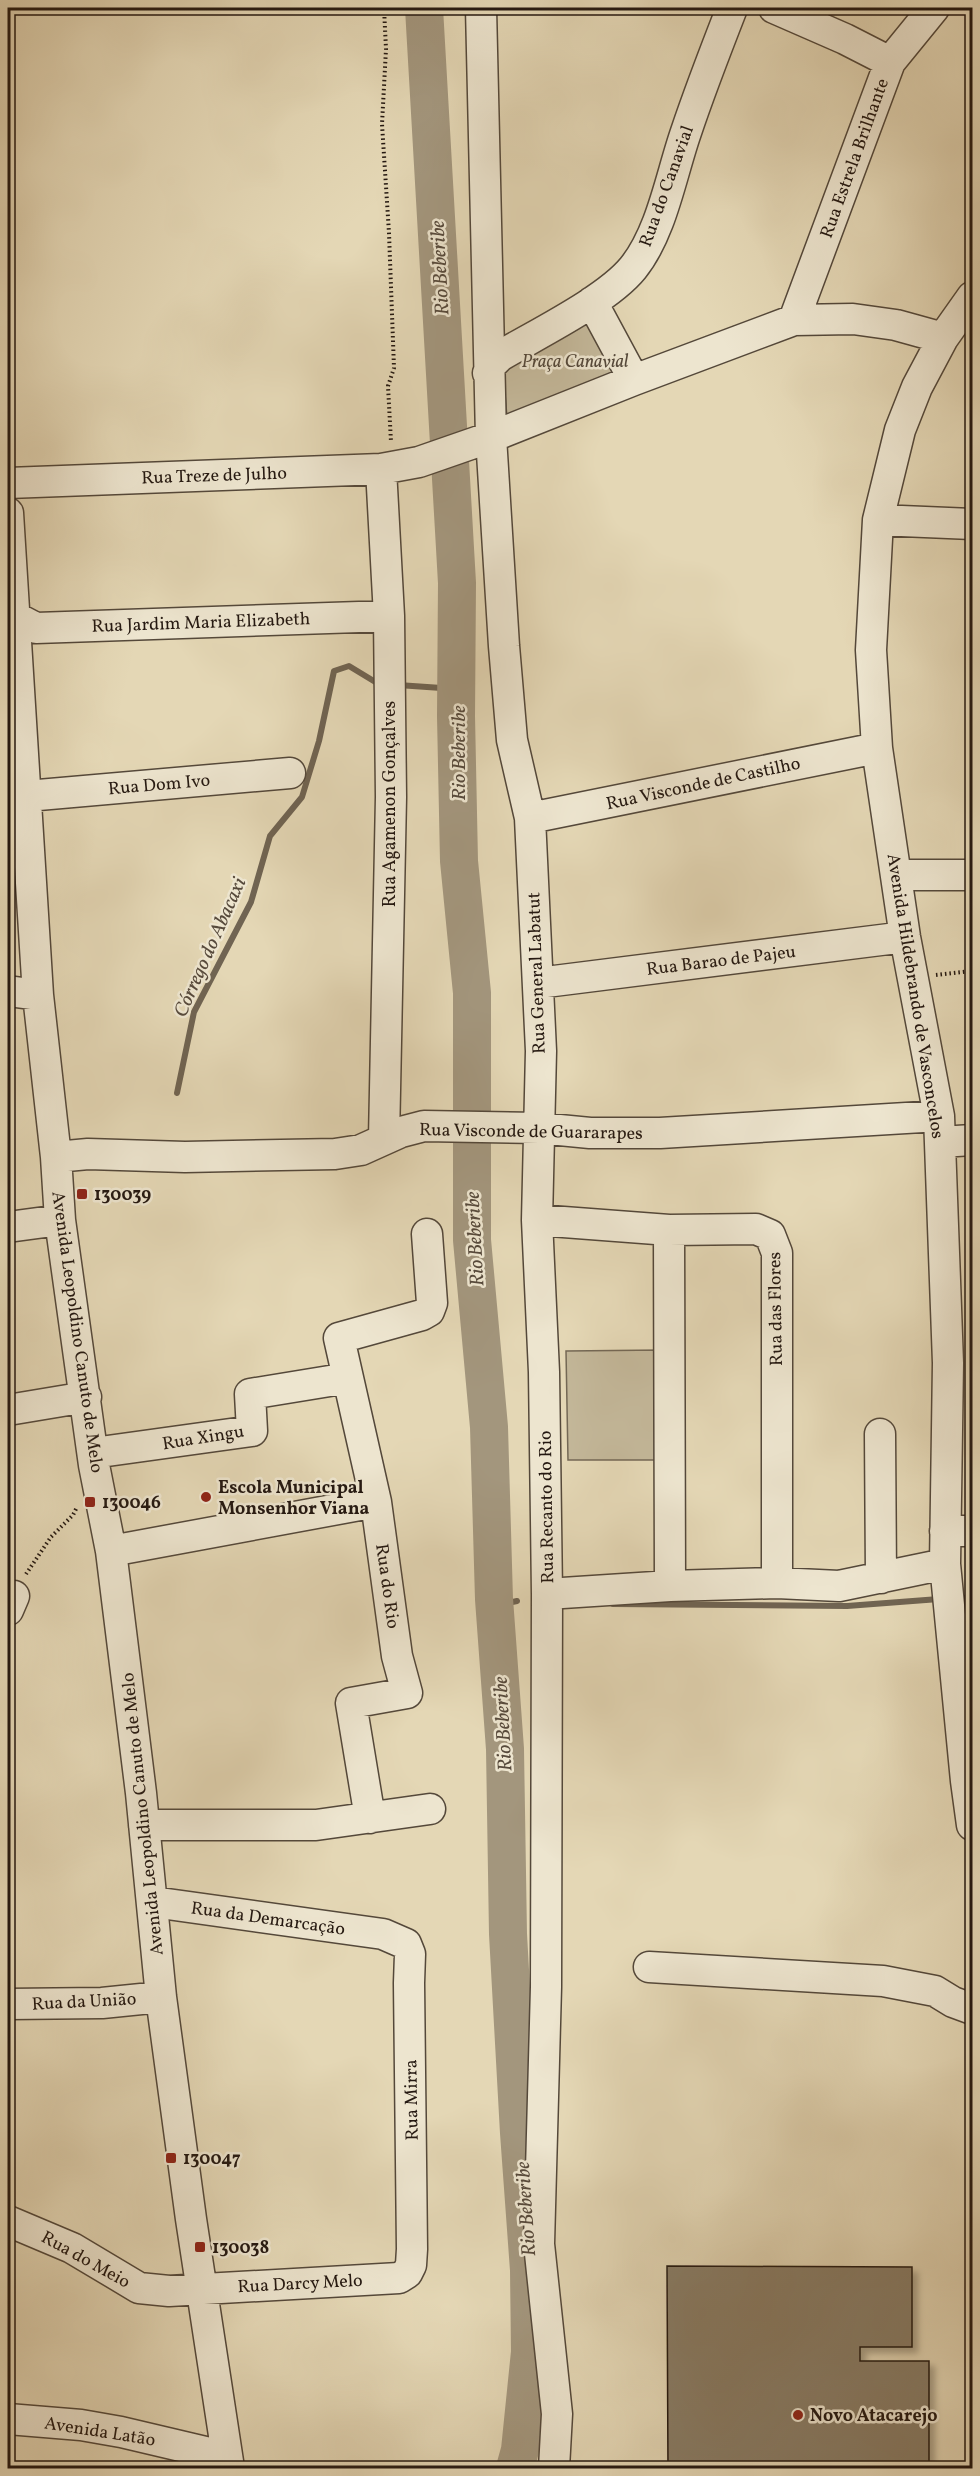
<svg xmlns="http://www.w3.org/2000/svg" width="980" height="2476" font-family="Vollkorn,serif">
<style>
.green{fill:#c3b799;stroke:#746855;stroke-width:1.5}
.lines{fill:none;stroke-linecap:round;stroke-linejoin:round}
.stream{stroke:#706452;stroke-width:6}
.river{stroke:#a3967d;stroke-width:38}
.building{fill:#887b66;stroke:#241811;stroke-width:1.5;filter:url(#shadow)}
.minor-casing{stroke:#54483a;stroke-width:33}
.path{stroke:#241811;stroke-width:4;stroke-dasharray:1.5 3;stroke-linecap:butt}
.minor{stroke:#ede5cf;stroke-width:30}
.poi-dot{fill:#8f2418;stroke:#ede5cf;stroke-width:2}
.labels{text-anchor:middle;stroke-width:5;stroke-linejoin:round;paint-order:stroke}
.street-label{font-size:18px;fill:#241811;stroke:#ede5cf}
.park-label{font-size:18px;font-style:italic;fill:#54483a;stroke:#ede5cf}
.poi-label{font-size:18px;font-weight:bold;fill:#241811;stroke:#ede5cf;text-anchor:start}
.water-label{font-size:20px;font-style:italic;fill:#574a3c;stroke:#ede5cf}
</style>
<defs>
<filter id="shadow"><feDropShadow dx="5.5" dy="5.5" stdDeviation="3" flood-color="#0004"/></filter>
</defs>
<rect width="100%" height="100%" fill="#e4d7b5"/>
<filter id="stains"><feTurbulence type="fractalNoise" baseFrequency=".00333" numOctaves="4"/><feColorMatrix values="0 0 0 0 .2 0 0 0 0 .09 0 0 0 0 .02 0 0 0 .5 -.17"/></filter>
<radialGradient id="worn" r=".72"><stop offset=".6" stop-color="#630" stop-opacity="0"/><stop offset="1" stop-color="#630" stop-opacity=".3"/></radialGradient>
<path class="green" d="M585 319 616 374 507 417 503 371Z
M662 1350 663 1460H568L566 1351Z"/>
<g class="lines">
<path class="stream" d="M398 685 456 689
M177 1093 194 1012 251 902 270 836 302 797 319 741 334 671 349 666 377 683 382 684
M955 1598H972
M613 1604 847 1606 939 1599
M495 1606 517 1601"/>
<path class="river" d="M424 8 457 583 456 716 459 861 472 993V1240L489 1427 494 1599 505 1749 508 1934 519 2133 529 2270 530 2352 520 2450 515 2468"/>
</g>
<path class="building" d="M667 2266 912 2267V2347H860V2361H929V2468H668Z"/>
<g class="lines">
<defs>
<path id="minor" d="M481 8 491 437 504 646 512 740 530 818 541 1051 537 1220 544 1372 547 1594 546 1987 539 2244 557 2414 554 2468
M774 8 845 39 890 62
M972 297 943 338 917 387 900 430 878 520 871 650 877 748 905 937 939 1116 948 1363 945 1564 966 1781 972 1825
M592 302 634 380
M794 320 890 62 934 8
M488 373 492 364 500 356C537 334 607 300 633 268 662 232 671 175 686 132 700 90 716 49 732 8
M381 469 389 616 391 797 384 1139
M8 483 381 469 419 462 491 437 634 380 794 320 853 319 896 325 943 338
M8 513 38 995 56 1157 60 1220 94 1465 111 1551 141 1793 161 1997 191 2219 229 2468
M878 520 972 524
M8 615 15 617 36 628 389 616
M8 793 27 796 290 773
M530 818 877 748
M896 875H972
M538 983 905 937
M8 991 38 995
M941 1142 972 1140
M56 1157 88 1154 185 1157 335 1154 361 1150 401 1132 424 1126 539 1128 590 1133H660L939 1116
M537 1220 669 1230 756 1229 770 1235 777 1253V1583
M8 1227 60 1220
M669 1230 670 1586
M8 1410 86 1397
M880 1434 881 1578
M93 1453 252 1431 250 1394 348 1378
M945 1531H972
M111 1551 376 1502
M547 1594 670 1586 777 1583 839 1586 945 1564
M8 1610 14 1596
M370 1818 351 1703 407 1693 397 1656 376 1502 339 1338 422 1315 429 1311 432 1303 427 1234
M144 1825H316L430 1809
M649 1967 883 1981 935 1991 953 2002 972 2009
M8 2004 102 2003 161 1997
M8 2221 72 2248 139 2288 169 2291 399 2278 407 2273 411 2265 412 2249 409 1983 410 1954 406 1944 383 1934 153 1902
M8 2419 81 2425 121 2432 227 2457"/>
</defs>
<use href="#minor" class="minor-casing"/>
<path class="path" d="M384 8 386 49 382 124 389 233 394 368 388 386 391 442
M936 975 972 971
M26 1574 51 1537 73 1515 77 1507"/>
<use href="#minor" class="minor"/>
</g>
<g class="poi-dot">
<rect x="76" y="1188" width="12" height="12" rx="3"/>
<circle cx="206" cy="1497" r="6"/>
<rect x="84" y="1496" width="12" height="12" rx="3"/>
<rect x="165" y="2152" width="12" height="12" rx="3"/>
<rect x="194" y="2241" width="12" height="12" rx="3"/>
<circle cx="798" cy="2415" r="6"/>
</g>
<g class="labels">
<g class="street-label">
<text transform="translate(854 158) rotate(-70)" y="6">Rua Estrela Brilhante</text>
<text transform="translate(666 186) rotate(-70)" y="6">Rua do Canavial</text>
<text transform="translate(214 475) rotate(-2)" y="6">Rua Treze de Julho</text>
<text transform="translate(201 622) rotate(-2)" y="6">Rua Jardim Maria Elizabeth</text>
<text transform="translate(703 783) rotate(-12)" y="6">Rua Visconde de Castilho</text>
<text transform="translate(159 784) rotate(-5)" y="6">Rua Dom Ivo</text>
<text transform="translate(389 804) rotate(-90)" y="6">Rua Agamenon Gonçalves</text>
<text transform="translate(721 960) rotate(-7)" y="6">Rua Barao de Pajeu</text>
<text transform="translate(536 973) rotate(-92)" y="6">Rua General Labatut</text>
<text transform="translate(916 996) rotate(81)" y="6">Avenida Hildebrando de Vasconcelos</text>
<text transform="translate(531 1131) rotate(1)" y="6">Rua Visconde de Guararapes</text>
<text transform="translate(775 1309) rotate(-91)" y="6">Rua das Flores</text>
<text transform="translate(78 1332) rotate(82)" y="6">Avenida Leopoldino Canuto de Melo</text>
<text transform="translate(203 1437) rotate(-9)" y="6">Rua Xingu</text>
<text transform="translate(546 1507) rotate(-91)" y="6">Rua Recanto do Rio</text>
<text transform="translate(388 1586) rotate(82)" y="6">Rua do Rio</text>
<text transform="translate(142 1814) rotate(-96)" y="6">Avenida Leopoldino Canuto de Melo</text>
<text transform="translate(268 1918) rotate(8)" y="6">Rua da Demarcação</text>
<text transform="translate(84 2001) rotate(-3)" y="6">Rua da União</text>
<text transform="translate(411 2100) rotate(-91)" y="6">Rua Mirra</text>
<text transform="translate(86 2259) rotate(29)" y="6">Rua do Meio</text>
<text transform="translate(300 2283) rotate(-3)" y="6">Rua Darcy Melo</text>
<text transform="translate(100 2431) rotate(9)" y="6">Avenida Latão</text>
</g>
<g class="park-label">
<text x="575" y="367">Praça Canavial</text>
</g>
<g class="poi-label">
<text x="94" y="1200">130039</text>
<text x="218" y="1493">Escola Municipal<tspan x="218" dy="21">Monsenhor Viana</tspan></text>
<text x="102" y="1508">130046</text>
<text x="183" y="2164">130047</text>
<text x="212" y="2253">130038</text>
<text x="810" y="2421">Novo Atacarejo</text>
</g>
<g class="water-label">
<text transform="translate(439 268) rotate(-93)" y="7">Rio Beberibe</text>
<text transform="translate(458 753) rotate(-90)" y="7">Rio Beberibe</text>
<text transform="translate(209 947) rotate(-66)" y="7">Córrego do Abacaxi</text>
<text transform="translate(474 1239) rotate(-93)" y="7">Rio Beberibe</text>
<text transform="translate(502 1724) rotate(-93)" y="7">Rio Beberibe</text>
<text transform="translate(525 2209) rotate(-94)" y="7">Rio Beberibe</text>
</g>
</g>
<rect width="980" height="2476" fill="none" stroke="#e4d7b5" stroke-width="30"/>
<rect x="9" y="9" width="962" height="2458" fill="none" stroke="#241811" stroke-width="3"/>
<rect x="15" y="15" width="950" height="2446" fill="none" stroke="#241811" stroke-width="1.5"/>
<rect width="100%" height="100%" filter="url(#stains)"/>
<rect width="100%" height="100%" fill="url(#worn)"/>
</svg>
